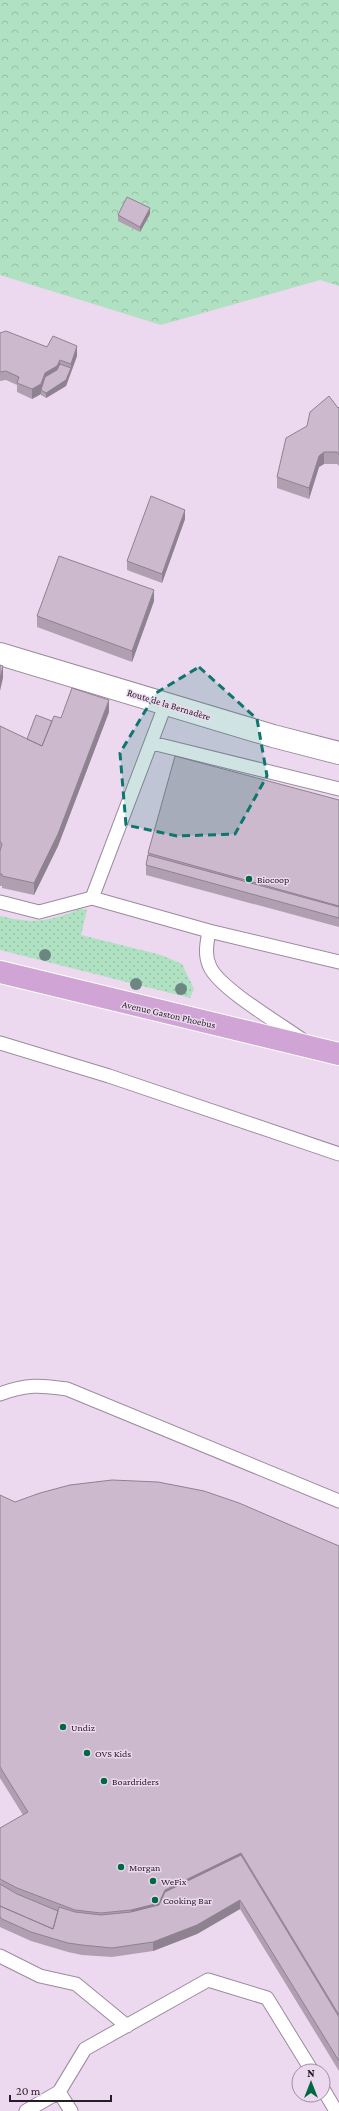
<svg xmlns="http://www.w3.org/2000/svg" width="339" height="2111" font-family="'Crimson Pro',serif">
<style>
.grass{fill:url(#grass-dots)}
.forest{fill:url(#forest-crowns)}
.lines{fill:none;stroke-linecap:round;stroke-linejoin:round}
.service-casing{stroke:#9c8a9e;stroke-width:15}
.minor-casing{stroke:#9c8a9e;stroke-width:24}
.primary-casing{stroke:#fff;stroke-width:24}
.service{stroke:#fff;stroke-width:13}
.minor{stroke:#fff;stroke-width:22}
.primary{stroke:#d0a4d4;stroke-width:22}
.tree{fill:#6c8782}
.wall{fill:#af9fb1}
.shaded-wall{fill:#8f8290}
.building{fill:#ccb9ce;stroke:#8f8290}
.marked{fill:#0f766e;fill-opacity:0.2;stroke:#0f766e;stroke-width:3;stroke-dasharray:8 5;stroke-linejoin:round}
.poi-dot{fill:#00693f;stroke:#edd9ef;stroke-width:1.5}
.labels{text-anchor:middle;stroke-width:3;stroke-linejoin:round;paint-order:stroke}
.street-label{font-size:10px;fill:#241d25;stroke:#edd9ef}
.poi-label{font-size:10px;fill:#241d25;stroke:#edd9ef;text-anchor:start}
</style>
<defs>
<pattern id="grass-dots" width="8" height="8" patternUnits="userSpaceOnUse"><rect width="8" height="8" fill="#afe1c2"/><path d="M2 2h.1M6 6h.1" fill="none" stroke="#96c1a7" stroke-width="1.8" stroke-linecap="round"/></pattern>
<pattern id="forest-crowns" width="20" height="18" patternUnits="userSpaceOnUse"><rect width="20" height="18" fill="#afe1c2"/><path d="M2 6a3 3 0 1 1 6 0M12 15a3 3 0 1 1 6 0" fill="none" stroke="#96c1a7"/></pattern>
</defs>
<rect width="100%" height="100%" fill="#edd9ef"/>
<path class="grass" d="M80 909 87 910 81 935 161 955 182 964 194 989 190 998 0 950V916C35 924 47 922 80 909Z"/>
<path class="forest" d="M0 0H339V286L320 280 161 325 0 275Z"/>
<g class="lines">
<defs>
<path id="service" d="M152 743 339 789
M92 898 166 703
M0 902 39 912 92 898 209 931 339 962
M209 931C207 943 204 955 210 967 220 989 282 1025 304 1041
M0 1043 109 1076 339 1154
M0 1394C26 1384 41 1385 67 1389L339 1501
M0 1956 40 1976 76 1984 127 2026
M323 2089 336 2111
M59 2092 85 2049 208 1980 267 1998 312 2071
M26 2111 59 2092 71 2111"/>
<path id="minor" d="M0 654 273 736 339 753"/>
<path id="primary" d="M0 972 339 1054"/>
</defs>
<use href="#service" class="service-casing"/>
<use href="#minor" class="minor-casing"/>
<use href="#primary" class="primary-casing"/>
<use href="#service" class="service"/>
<use href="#minor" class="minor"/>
<use href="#primary" class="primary"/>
</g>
<g class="tree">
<circle cx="45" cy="955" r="6"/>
<circle cx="136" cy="984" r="6"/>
<circle cx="181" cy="989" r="6"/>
</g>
<path class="wall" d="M150 214 140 232 118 221V215Z
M0 333 77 356 66 386 46 398 41 395V394L32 399 17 392V385L6 380 0 381Z
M339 407V466L337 464H324L319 467 309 499 277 488V477Z
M185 519 162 583 127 570V561Z
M154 601 132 662 37 627V616Z
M109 712 58 846 34 895 2 888V886H0V726L27 739 52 721 61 718Z
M339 800V927L146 875V865L148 853Z
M0 1495 15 1502 339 1546V2071L240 1909 197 1934 153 1951 112 1957 82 1955 68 1952 31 1941 2 1928 0 1927V1828L23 1815 0 1778Z"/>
<path class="shaded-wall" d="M150 208V214L140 232V227Z
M77 346V356L66 386 46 398V393L71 368V364Z
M60 360V370L41 390V394L32 399V389L45 373Z
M324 452V464L319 467 309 499V488L319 456Z
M185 510V519L162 583V574Z
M154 590V601L132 662V651Z
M3 666V678L0 691V679Z
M109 700V712L58 846 34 895V883Z
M241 1853V1864L159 1914 131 1921V1910L165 1890Z
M240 1900V1909L197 1934 153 1951V1942Z"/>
<path class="building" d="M127 197 150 208 140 227 118 215Z
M6 331 47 347 53 336 77 346 71 364 60 360 57 366 45 373 41 384 32 389 17 383 19 377 6 371 0 372V333Z
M60 364 71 368 66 380 46 393 41 390 45 377 57 370Z
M329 396 338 408 339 407V455L337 452H324L319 456 309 488 277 477 286 438 307 426 310 412Z
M151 496 185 510 162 574 127 561Z
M59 556 154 590 132 651 37 616Z
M0 665 3 666 0 679Z
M72 688 109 700 58 834 34 883 2 876V874H0V851L2 844 0 841V726L42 746 54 716 61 718Z
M36 715 52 721 42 746 27 739Z
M175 756 339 800V906L148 853Z
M148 855 339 907V918L146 865Z
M112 1480 158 1482 204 1491 239 1503 339 1546V2015L241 1853 165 1890 159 1903 131 1910 101 1913 75 1910 17 1888 0 1879V1828L28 1812 0 1767V1495L15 1502 40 1493 70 1485Z
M241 1855 339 2017V2061L240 1900 197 1925 153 1942 112 1948 82 1945 68 1943 31 1932 2 1919 0 1917V1906L53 1929 59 1907 75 1912 101 1915 131 1912 159 1905 165 1892Z
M0 1884 17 1894 58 1911 53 1929 0 1906Z"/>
<path class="marked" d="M199 667 257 719 267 776 235 834 177 836 126 825 120 753 156 693Z"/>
<g class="poi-dot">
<circle cx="249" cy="879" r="4"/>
<circle cx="63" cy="1727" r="4"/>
<circle cx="87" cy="1753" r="4"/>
<circle cx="104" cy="1781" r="4"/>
<circle cx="121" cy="1867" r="4"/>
<circle cx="153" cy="1881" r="4"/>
<circle cx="155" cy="1900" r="4"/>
</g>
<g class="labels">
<g class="street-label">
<text transform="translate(169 704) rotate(17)" y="4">Route de la Bernadère</text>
<text transform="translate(169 1014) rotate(13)" y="4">Avenue Gaston Phoebus</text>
</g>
<g class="poi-label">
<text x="257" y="883">Biocoop</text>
<text x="71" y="1731">Undiz</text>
<text x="95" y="1757">OVS Kids</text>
<text x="112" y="1785">Boardriders</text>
<text x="129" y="1871">Morgan</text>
<text x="161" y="1885">WeFix</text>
<text x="163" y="1904">Cooking Bar</text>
</g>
</g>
<g transform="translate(311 2083)"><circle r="19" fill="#edd9ef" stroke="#9d8e9e"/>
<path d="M0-3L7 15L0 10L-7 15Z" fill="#00693f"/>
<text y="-6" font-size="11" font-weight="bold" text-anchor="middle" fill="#241d25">N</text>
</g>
<path d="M10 2095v6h101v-6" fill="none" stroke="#241d25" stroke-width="2"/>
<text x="16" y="2095" font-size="12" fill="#241d25" stroke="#edd9ef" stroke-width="3" paint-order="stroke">20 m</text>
</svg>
